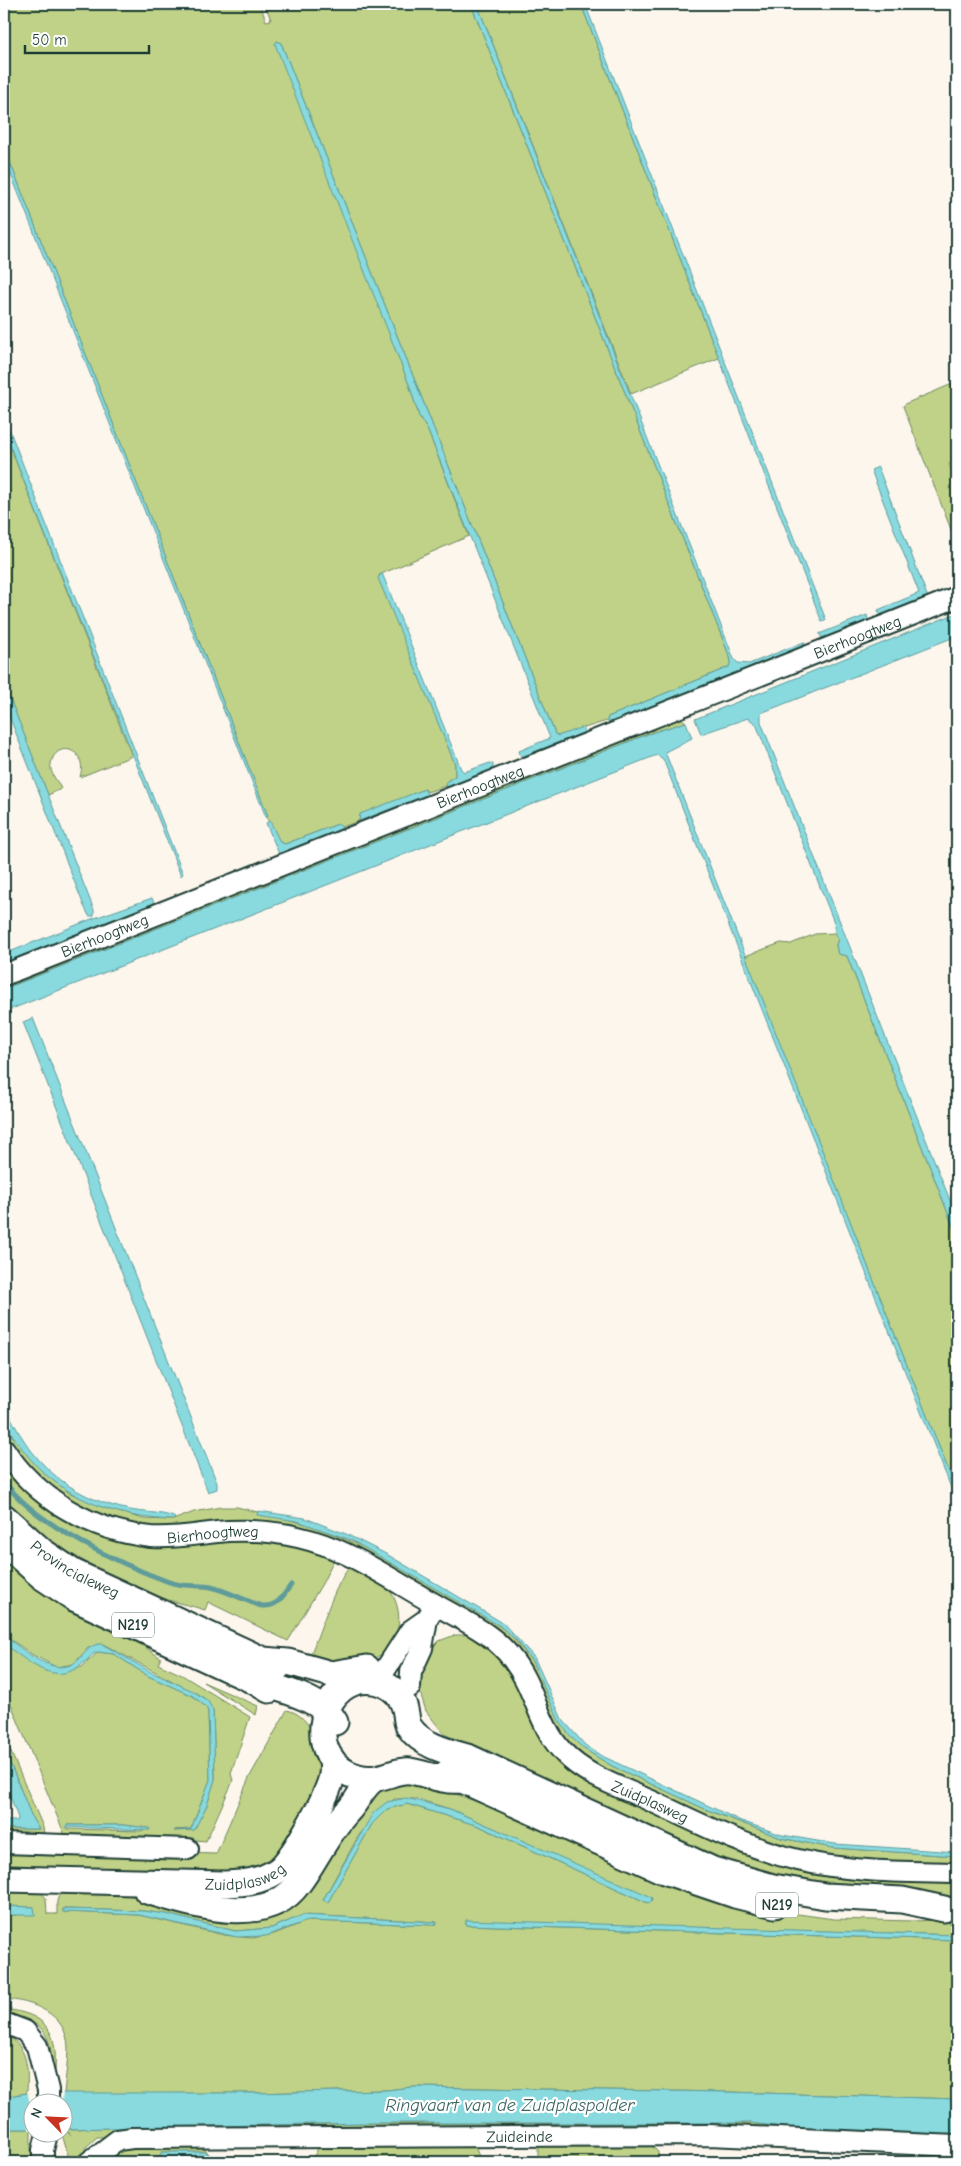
<svg xmlns="http://www.w3.org/2000/svg" width="961" height="2166" font-family="'Comic Neue',sans-serif">
<style>
.green{fill:#bfd287;stroke:#6f885e;fill-rule:evenodd}
.water{fill:#88dadf;stroke:#5e9b9b}
.pier{fill:#fdf6ed}
.lines{fill:none;stroke-linecap:round;stroke-linejoin:round}
.stream{stroke:#5e9b9b;stroke-width:5}
.minor-casing{stroke:#1f3d34;stroke-width:24}
.major-casing{stroke:#1f3d34;stroke-width:29}
.minor{stroke:#fff;stroke-width:20}
.major{stroke:#fff;stroke-width:25}
.labels{text-anchor:middle;stroke-width:4.5;stroke-linejoin:round;paint-order:stroke}
.shield{fill:#fff;stroke:#627771;stroke-width:1}
.shield-label{font-size:15px;font-weight:bold;fill:#1f3d34}
.street-label{font-size:16px;fill:#1f3d34;stroke:#fff}
.water-label{font-size:18px;font-style:italic;fill:#39645f;stroke:#fff}
</style>
<rect width="100%" height="100%" fill="#fdf6ed"/>
<filter id="ink" filterUnits="userSpaceOnUse"><feTurbulence type="fractalNoise" baseFrequency=".02" numOctaves="2"/><feDisplacementMap in="SourceGraphic" scale="10" xChannelSelector="R" yChannelSelector="G"/><feConvolveMatrix kernelMatrix="1 2 1 2 8 2 1 2 1" color-interpolation-filters="sRGB"/></filter>
<g filter="url(#ink)">
<path class="green" d="M4 4H260L266 21 271 20 265 4H471L731 660 729 667 608 717 607 721 558 736 555 734 281 43 277 41 410 387 419 416 428 431 469 536 379 575 455 764V776L447 781 446 786 427 792 425 789 360 816 359 821 342 827 338 824 285 844 280 842 266 817 268 816 4 147Z
M477 4H581L719 358 631 394Z
M957 382V461L949 464 957 484V545L903 406 907 403Z
M4 431 132 756 80 777C89 748 55 739 51 764 49 773 58 781 61 789L48 795 4 684Z
M679 717 686 722 648 734 4 989V981Z
M835 933 838 939 836 945 838 954 847 956 957 1236V1492L745 956 781 943 791 944 815 934Z
M4 1419 12 1436 68 1492 105 1508 144 1519 173 1520 194 1512 221 1507H237L314 1526 364 1547 487 1617 510 1634 532 1661 560 1721 584 1749 612 1766 705 1809 781 1838 833 1848 957 1856V1865L853 1861 770 1845 605 1772 580 1757 560 1735 528 1669 333 1540 160 1529 126 1524 85 1510 47 1486 8 1441 4 1435Z
M4 1463 54 1511 211 1540 282 1541 335 1557 323 1582 288 1641 208 1602 205 1610C190 1605 175 1603 160 1597 103 1575 51 1545 4 1506Z
M4 1553 161 1658 158 1664 182 1675 250 1717 231 1773 233 1781 206 1841 194 1840 193 1844 72 1840 64 1833 4 1687V1644L45 1671 82 1667 98 1652 114 1654 148 1676 193 1696 206 1707 208 1711 210 1780 191 1829 175 1830H194L207 1805 215 1779 213 1711 204 1698 103 1644 88 1648 74 1664 56 1667 33 1655 4 1635ZM67 1825H123L148 1828 141 1831 68 1829Z
M351 1566C361 1571 373 1576 382 1582 407 1603 404 1646 373 1659 356 1668 327 1661 308 1661 317 1640 337 1577 351 1566Z
M455 1635H473L507 1664 543 1738 727 1844 957 1879V1901L741 1873 444 1734 426 1711 417 1683 430 1650 439 1641Z
M203 1682 258 1706 256 1715Z
M287 1710C314 1716 317 1748 323 1771L290 1845 253 1875 4 1871V1854H31L41 1849 216 1854 249 1778Z
M4 1736 43 1827 44 1834 39 1840 4 1839V1829H39L33 1820 4 1748Z
M423 1782 488 1806 594 1854 674 1887 776 1911 834 1919 913 1921 957 1919V1935L466 1921V1925L957 1940V2099L728 2092 412 2087 387 2090 251 2093 64 2094C65 2079 68 2063 68 2048 67 2013 32 2001 4 1999V1915H17L34 1907 4 1906V1889L39 1890 46 1898 47 1914H57V1901L60 1892 115 1893 208 1910 263 1916 359 1802 381 1785ZM394 1799H417L450 1809 651 1898 648 1903 479 1826 407 1804 387 1809 372 1824 328 1902 324 1901 323 1900 359 1835ZM63 1909 143 1911 166 1914 235 1931 272 1928 303 1915 437 1922 436 1925 307 1921 274 1934 252 1938 224 1935 139 1915 65 1912H63Z
M4 2009C46 2014 58 2030 55 2071L52 2072C52 2031 43 2021 4 2014Z
M4 2034C29 2046 28 2069 27 2093L4 2097Z
M364 2123H750L800 2129 957 2136V2140L97 2137 86 2147V2155L75 2162H70L62 2134 66 2131 71 2135 65 2129Z
M4 2129H31V2156L22 2162 4 2159Z
M473 2141 481 2162H311L319 2146Z
M199 2143 209 2154 205 2152H162L156 2162H100L119 2147Z
M649 2143 658 2152 659 2162H538V2145Z
M935 2151 957 2153V2162H926Z"/>
<path class="water" d="M471 4H477L734 659 738 663 749 664 804 642 805 647 611 724 607 721 608 717 729 667 731 660Z
M581 4H585L826 620 822 622Z
M277 41 281 43 555 734 558 736 583 727 585 732 521 757 519 751 550 738 428 431 419 416 410 387 275 44Z
M4 147 268 816 266 817 4 157Z
M4 416 183 874 181 876 4 431Z
M878 467 928 598 883 616 880 615 878 610 919 593 871 470Z
M382 573 461 769 464 772 490 763 493 764V770L448 787 446 786 447 781 455 776V764L378 578Z
M957 613V636L761 713V722L957 1218V1236L847 956 838 954 836 945 838 939 835 933V925L756 724 748 718 701 734 695 719Z
M867 615 868 620 823 639 819 634Z
M4 684 94 910V916H89L84 906 4 703Z
M686 722 692 738 665 752 957 1492V1503L667 769 663 759 657 755 4 1012V989L648 734Z
M425 789 427 795 425 796 359 821 360 814Z
M270 821 280 842 285 844 338 824 342 827 339 831 279 854 266 823Z
M152 898 155 905 4 965V948L7 951H12L89 920Z
M33 1018 217 1483V1489L208 1492 23 1022Z
M4 1403C29 1461 67 1497 130 1510 140 1512 169 1513 175 1518L173 1520C116 1518 59 1498 24 1451 11 1434 4 1425 4 1403Z
M258 1511 305 1518 346 1534 388 1555 503 1623 534 1657 562 1719 585 1745 600 1755 741 1821 782 1835 835 1844 957 1852V1856L833 1848 781 1838 705 1809 612 1766 584 1749 571 1737 559 1721 532 1661 517 1641 500 1626 351 1540 297 1521 257 1515Z
M4 1635C21 1648 56 1681 78 1660 86 1653 90 1643 102 1644L151 1672 193 1691 208 1701 213 1711 215 1779 207 1805 194 1830 174 1831 191 1829 210 1780 208 1711 206 1707 193 1696 148 1676 114 1654 98 1652 93 1654C60 1691 37 1668 4 1644Z
M4 1748 33 1820 39 1829H4V1821H17L18 1818 4 1779Z
M406 1798 450 1809 645 1894 652 1898 651 1902 648 1903 479 1826 407 1804 387 1809 372 1824 328 1902 323 1900 373 1813 387 1802Z
M123 1825 149 1828 150 1830 65 1827 67 1825Z
M4 1906 34 1907 35 1915H4Z
M63 1909 143 1911 166 1914 235 1931 272 1928 303 1915 437 1922 436 1925 307 1921 266 1936 237 1937 139 1915 65 1912H63Z
M466 1920 957 1935V1940L466 1925Z
M412 2087 728 2092 957 2099V2136L800 2129 750 2123H364L63 2129 62 2104H32V2129H4V2097L27 2093H251L387 2090Z
M162 2152H205L211 2156 210 2160 169 2159 167 2162H156Z"/>
<path class="pier" d="M27 2091H63L62 2103 32 2104V2130H29L30 2104Z"/>
<g class="lines">
<path class="stream" d="M4 1481C34 1524 120 1564 169 1582 183 1587 198 1585 211 1587 228 1591 245 1601 262 1606 278 1607 282 1597 291 1585"/>
<defs>
<g id="minor">
<path id="s1" d="M4 975 957 597"/>
<path id="s2" d="M4 1449C36 1499 92 1531 151 1537 177 1539 202 1533 228 1531 269 1529 309 1536 346 1554 376 1568 404 1587 433 1603 461 1620 493 1632 513 1660 535 1688 538 1725 563 1752 585 1776 620 1787 649 1800 697 1822 746 1848 798 1860 849 1872 904 1872 957 1873"/>
<path d="M385 1670 410 1631 427 1619"/>
<path d="M410 1687 411 1672 422 1648 427 1619 435 1605"/>
<path d="M4 1843 188 1849"/>
<path d="M4 2023 25 2031 37 2046 48 2090V2104"/>
<path d="M43 2162V2150L47 2134"/>
<path id="s3" d="M89 2162 118 2140 132 2138 709 2135 957 2146"/>
</g>
<g id="major">
<path id="s4" d="M4 1517 42 1551 73 1572 278 1667"/>
<path d="M4 1543 41 1576 74 1598 254 1681 269 1690"/>
<path d="M263 1660 288 1662 331 1674 367 1668"/>
<path d="M254 1681C279 1689 321 1697 335 1722"/>
<path d="M447 1773 664 1871 735 1895 775 1905"/>
<path d="M461 1780C442 1782 428 1774 410 1771 394 1769 381 1783 358 1777 299 1762 320 1668 378 1682 393 1686 404 1698 406 1714 407 1719 406 1724 410 1728 422 1746 450 1752 470 1758L713 1870 773 1887 825 1896 902 1900 944 1909"/>
<path id="s5" d="M4 1879 225 1884C244 1883 260 1882 277 1871 292 1861 324 1801 330 1783 333 1775 333 1768 332 1760"/>
<path d="M147 1891C192 1904 265 1929 298 1884 316 1860 327 1833 348 1811 358 1801 362 1787 374 1779"/>
</g>
</defs>
<use href="#minor" class="minor-casing"/>
<use href="#major" class="major-casing"/>
<use href="#minor" class="minor"/>
<use href="#major" class="major"/>
</g>
</g>
<g class="labels">
<g class="shield">
<rect x="112" y="1612.5" width="42" height="25" rx="4"/>
<rect x="756" y="1892.5" width="42" height="25" rx="4"/>
</g>
<g class="shield-label">
<text x="133" y="1630">N219</text>
<text x="777" y="1910">N219</text>
</g>
<g class="street-label">
<text dy="6" stroke="none"><textPath href="#s1" startOffset="918">Bierhoogtweg</textPath></text>
<text dy="6" stroke="none"><textPath href="#s1" startOffset="512">Bierhoogtweg</textPath></text>
<text dy="6" stroke="none"><textPath href="#s1" startOffset="108">Bierhoogtweg</textPath></text>
<text dy="6" stroke="none"><textPath href="#s2" startOffset="239">Bierhoogtweg</textPath></text>
<text dy="6" stroke="none"><textPath href="#s4" startOffset="89">Provincialeweg</textPath></text>
<text dy="6" stroke="none"><textPath href="#s2" startOffset="781">Zuidplasweg</textPath></text>
<text dy="6" stroke="none"><textPath href="#s5" startOffset="242">Zuidplasweg</textPath></text>
<text dy="6" stroke="none"><textPath href="#s3" startOffset="438">Zuideinde</textPath></text>
</g>
<g class="water-label">
<text x="510" y="2111">Ringvaart van de Zuidplaspolder</text>
</g>
</g>
<rect width="961" height="2166" fill="none" stroke="#fff" stroke-width="20"/>
<rect x="10" y="10" width="941" height="2146" fill="none" stroke="#1f3d34" stroke-width="2" filter="url(#ink)"/>
<g transform="translate(48 2118) rotate(294)"><circle r="24" fill="#ffffff" stroke="#a5b1ae"/>
<path d="M0-4L9 19L0 12L-9 19Z" fill="#c8321e"/>
<text y="-8" font-size="14" font-weight="bold" text-anchor="middle" fill="#1f3d34">N</text>
</g>
<path d="M25 45v8h124v-8" fill="none" stroke="#1f3d34" stroke-width="2.5"/>
<text x="32" y="45" font-size="15" fill="#1f3d34" stroke="#ffffff" stroke-width="4" paint-order="stroke">50 m</text>
</svg>
